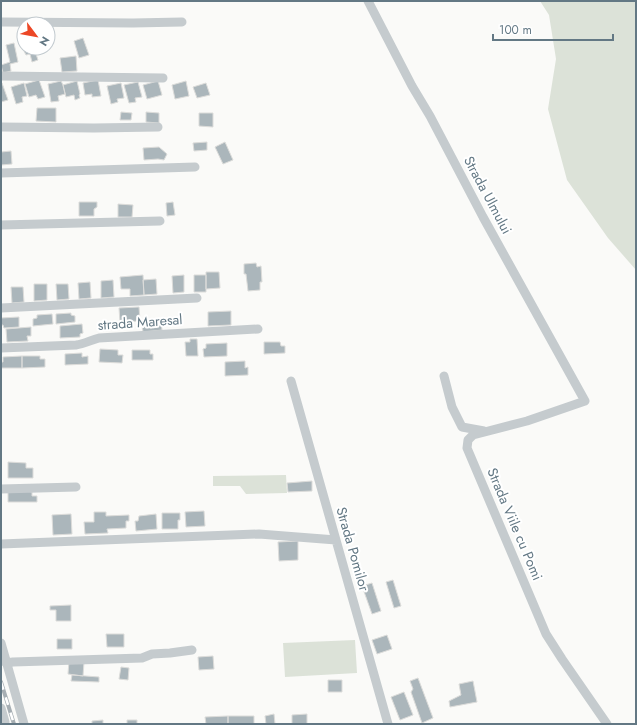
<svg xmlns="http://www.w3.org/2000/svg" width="637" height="725" font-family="Jost,sans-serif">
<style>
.green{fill:#dce2d8}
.building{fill:#abb6bb;stroke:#dcdcda}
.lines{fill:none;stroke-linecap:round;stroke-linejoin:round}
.minor{stroke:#c5cbce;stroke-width:9}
.rail-casing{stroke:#a6aeb3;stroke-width:4}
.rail{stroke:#fff;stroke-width:2.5;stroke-dasharray:8;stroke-linecap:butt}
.labels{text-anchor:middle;stroke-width:4;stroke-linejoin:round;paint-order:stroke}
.street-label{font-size:14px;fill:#637884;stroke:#fff}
</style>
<rect width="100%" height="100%" fill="#fafaf8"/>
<path class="green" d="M540 1H636V270L608 238 567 180 548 109 556 59 549 15Z
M286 475 287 493 246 494 240 486H213V476Z
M355 640 357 673 285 677 283 643Z"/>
<path class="building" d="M83 38 89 55 79 58 74 41Z
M14 43 18 62 10 64 11 71 3 73 1 65 10 62 6 45Z
M24 48H34L38 60 32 62 30 54 26 55 23 49Z
M76 56 77 71 62 72 60 58Z
M39 80 45 97 38 99 36 95 29 97 25 84Z
M98 80 101 96 92 97V94L85 95 83 83Z
M61 81 63 85 65 94 58 96 59 101 51 102 48 84Z
M77 81 80 94 79 95 80 98 75 100 74 95 66 97 63 85Z
M158 81 162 95 147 99 143 85Z
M186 81 189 96 175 99 172 85Z
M138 82 142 97 135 98 136 102 129 103 124 85Z
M1 83H2L8 100 1 102Z
M24 83 27 96 22 97 23 102 16 104 11 87Z
M121 83 124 98 117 99 118 102 111 104 107 86Z
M206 83 210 95 197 98 193 87Z
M37 108H56V122L36 121Z
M121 112 132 113 131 120H120Z
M146 112 159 113V123L146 122Z
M199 113H213V127L199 126Z
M207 142V150L194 151 193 143Z
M225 142 233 160 223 164 215 147Z
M159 147 167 154 164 160 158 159 144 160 143 148Z
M11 151 12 164 1 165V152Z
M79 202H97V207L94 209V216H79Z
M173 202 175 215 167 216 166 203Z
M118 204 133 205 132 217H118Z
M256 263 257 267 261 266 262 282H260V290L248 291 246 274H244V264Z
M206 272H219L220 288 206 289Z
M143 275 144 295 130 296V289H121L120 277Z
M184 275V292L173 293 172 276Z
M194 275H206V292H194Z
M156 279 157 294 144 295 143 280Z
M113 280 114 297 101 298V281Z
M90 282 91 298 79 299 78 283Z
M34 284H47V300L34 301Z
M56 284H68L69 299 57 300Z
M11 287H23L24 302 12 303Z
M139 307 140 321 120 322 119 308Z
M231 311V325L208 326V312Z
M71 313V315L75 316V322L56 324V314Z
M52 314 53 324 33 326V319L37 318V315Z
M19 317V327L4 328 3 325H1V318Z
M161 322 162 330 143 332 142 325Z
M82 324 83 333 80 334V337L60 338V326Z
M31 327V336H27L28 341 7 342 6 329Z
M190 339H197L198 356H186L185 342H190Z
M264 342H280L281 346H285V353L264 354Z
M227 343V356L204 357 203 349 206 348V344Z
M100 349 118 350V355H123L122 363 99 362Z
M132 350H150V354H153V360H132Z
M82 353V357L88 356V364L65 365V354Z
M22 356V368H1V362H3V357Z
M22 356H40V359H45V367L22 368Z
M245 361V368L248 367V375L225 376V362Z
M8 462 26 463V468H33V478H8Z
M312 481V491L288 492 287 483Z
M8 488 32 492V496H37V502H8Z
M204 511 205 526 186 527 185 512Z
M94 512H106V516L129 515V521H126V528L107 529 108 533 85 534 84 522H94Z
M162 513H180V520H178V529H162Z
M71 514 72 534 53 535 52 515Z
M156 514 157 529 136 531 135 521H138L139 516Z
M298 541V560L279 561 278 542Z
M393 580 401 606 394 608 386 582Z
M372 583 381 611 372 614 362 586Z
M71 605V621H56V610H50V606Z
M106 634H124V647H107Z
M387 635 392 649 377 654 372 640Z
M57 639H72V649H57Z
M213 656 214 669 199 670 198 657Z
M69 661 84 662 83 676 68 674Z
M121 667 129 668 128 680 119 679Z
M72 675 99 677V682L71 681Z
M418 678 433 718 422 723 411 692 413 689 410 681Z
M328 680H342V692H328Z
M473 681 477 702 450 707 449 701 461 695 459 684Z
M404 692 413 715 400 720 391 697Z
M274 714 275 724H266L265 716Z
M307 714V724H292V715Z
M228 716V724H206L205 717Z
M228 716H254V724H228Z
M103 720V724H88H92V721Z
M127 720H137V724H127Z"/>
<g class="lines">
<path class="minor" d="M368 1 412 86 430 116 483 217 585 401 527 421 473 435 468 440 467 448 546 634 562 659 607 724
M1 22 133 23 182 22
M1 76 163 78
M1 127 94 128 158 127
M1 173 195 167
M1 225 160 221
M1 308 197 298
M1 348 76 345C84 344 91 340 99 338L258 329
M444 376 452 407 462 427 484 431
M291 381 388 724
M1 489 76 487
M1 544 259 534 336 540
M1 643 24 724
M6 663 13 662 142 658 152 654 170 653 192 650
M1 708 5 722"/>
<defs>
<path id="rail" d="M1 682 14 724"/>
</defs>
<use href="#rail" class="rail-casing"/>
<use href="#rail" class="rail"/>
</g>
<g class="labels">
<g class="street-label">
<text transform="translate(488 195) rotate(62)" y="5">Strada Ulmului</text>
<text transform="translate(140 322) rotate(-4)" y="5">strada Maresal</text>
<text transform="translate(515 524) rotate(67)" y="5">Strada Viile cu Pomi</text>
<text transform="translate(353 549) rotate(74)" y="5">Strada Pomilor</text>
</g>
</g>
<rect width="637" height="725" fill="none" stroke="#637884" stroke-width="4"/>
<g transform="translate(36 36) rotate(122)"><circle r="19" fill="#ffffff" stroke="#c1c9ce"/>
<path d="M0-3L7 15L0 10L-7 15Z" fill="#ec4726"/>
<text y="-6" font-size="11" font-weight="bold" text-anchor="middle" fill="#637884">N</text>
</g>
<path d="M493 34v6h120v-6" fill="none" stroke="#637884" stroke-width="2"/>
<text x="499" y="34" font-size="12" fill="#637884" stroke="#ffffff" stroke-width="3" paint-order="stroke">100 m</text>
</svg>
